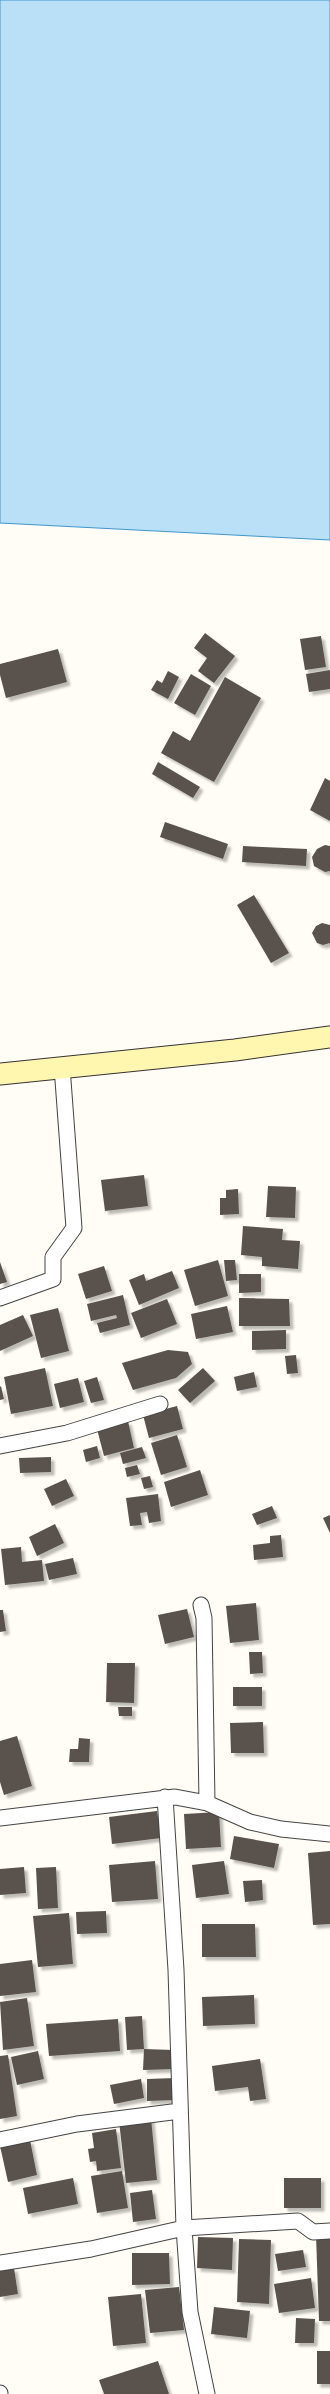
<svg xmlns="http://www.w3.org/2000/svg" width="330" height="2394" font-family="Spectral,serif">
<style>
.water{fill:#b9e0f7;stroke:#3f96cf}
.building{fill:#5a524d;filter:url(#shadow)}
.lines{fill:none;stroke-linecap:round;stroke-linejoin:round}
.street-casing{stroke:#444;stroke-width:17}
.secondary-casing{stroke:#333;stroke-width:23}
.street{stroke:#fff;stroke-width:15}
.secondary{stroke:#fff6b0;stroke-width:21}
</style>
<defs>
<filter id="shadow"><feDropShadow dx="3.5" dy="3.5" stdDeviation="1" flood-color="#0004"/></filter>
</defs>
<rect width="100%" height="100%" fill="#fffdf5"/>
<path class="water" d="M0 0H330V540L0 523Z"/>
<path class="building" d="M205 633 235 656 214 683 198 671 207 658 194 648Z
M321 636 326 667 305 670 300 639Z
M58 649 67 682 6 698 0 675V664Z
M330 670V689L309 692 306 674Z
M168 671 179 677 168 699 151 690 157 680 162 683Z
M191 674 211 686 195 715 174 703Z
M225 677 261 698 214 782 161 753 173 731 190 741Z
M158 762 200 787 193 798 152 774Z
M325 778 330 781V821L310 810Z
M165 822 228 844 223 859 160 837Z
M325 845 330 846V871L325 872 314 866 312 857 317 849Z
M243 846 307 849 306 866 242 862Z
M254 895 289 953 271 963 237 905Z
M322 923 330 925V943L323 945 317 943 312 933 316 926Z
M144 1175 148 1206 105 1211 101 1180Z
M268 1186 296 1187 295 1218 266 1217Z
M238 1189 239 1214 220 1215V1198H226V1190Z
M243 1226 283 1229 282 1240 300 1241 298 1269 262 1266V1257L241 1255Z
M218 1260 228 1296 195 1306 184 1270Z
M224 1260H235L237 1280 226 1281Z
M0 1262 7 1282 0 1284Z
M104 1266 112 1291 86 1299 78 1274Z
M172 1271 179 1288 139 1305 129 1280 144 1274 146 1281Z
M239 1274H261V1292L239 1293Z
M123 1295 130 1325 100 1333 97 1323 117 1318 116 1315 91 1321 87 1304Z
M239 1298 289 1299 290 1326H239Z
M167 1299 177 1324 141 1338 131 1313Z
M227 1306 233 1332 196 1339 191 1314Z
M58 1308 69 1351 41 1358 30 1315Z
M23 1315 33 1336 0 1351V1325Z
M286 1330V1349L252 1350V1331Z
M168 1350 188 1352 192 1364 176 1378 133 1390 122 1363Z
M296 1355 298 1373 287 1374 285 1356Z
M45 1368 53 1406 11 1414 4 1377Z
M203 1368 215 1381 190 1403 178 1390Z
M254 1372 257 1387 237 1391 234 1377Z
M97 1377 104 1400 91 1403 84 1381Z
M78 1378 84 1402 60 1408 54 1384Z
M1 1386 4 1399 0 1400V1387Z
M177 1406 183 1429 149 1438 143 1415Z
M128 1421 134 1448 104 1456 97 1429Z
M177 1435 187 1467 161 1475 151 1443Z
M97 1446 100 1458 86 1462 83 1450Z
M142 1447 146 1458 123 1464 120 1453Z
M51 1457V1472L20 1473 19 1458Z
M137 1465 140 1474 127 1477 125 1468Z
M200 1470 208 1495 171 1507 164 1482Z
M150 1476 153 1487 144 1489 141 1478Z
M66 1479 74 1496 52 1506 44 1489Z
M158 1494 161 1521 149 1523 147 1512 140 1513 142 1525 130 1526 126 1498Z
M272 1506 277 1518 257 1525 252 1514Z
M330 1515V1533L323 1518Z
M55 1524 64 1543 37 1556 29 1537Z
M281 1535 283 1557 254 1560 253 1545 270 1543V1536Z
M21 1547 22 1562 42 1560 44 1581 5 1585 1 1549Z
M73 1558 77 1574 49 1580 45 1564Z
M256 1603 259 1640 230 1643 226 1606Z
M187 1609 194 1637 165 1644 158 1615Z
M0 1610H3L6 1631 0 1632Z
M249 1652H262L263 1673 250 1674Z
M107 1663H135L134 1703 106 1702Z
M233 1687H262V1706H233Z
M118 1707H132V1716H119Z
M263 1722 264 1753H231L230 1723Z
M17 1736 32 1786 4 1795 0 1782V1741Z
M79 1738 90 1739 89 1762H69L70 1749H78Z
M157 1811 161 1838 112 1844 109 1817Z
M219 1812 221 1847 186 1849 184 1814Z
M234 1836 279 1844 274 1868 230 1859Z
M330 1851V1924L313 1925 308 1853Z
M155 1861 158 1899 112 1902 109 1865Z
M224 1861 229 1894 196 1898 192 1865Z
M24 1867 26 1893 0 1895V1869Z
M56 1867 58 1908 38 1909 36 1868Z
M262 1880 263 1900 245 1902 243 1881Z
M106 1911 107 1933 77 1934 76 1912Z
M69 1913 73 1964 38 1967 33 1916Z
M202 1924H255L256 1957H202Z
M32 1960 36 1992 0 1996V1964Z
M254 1995 255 2024 203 2026 202 1997Z
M27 1998 34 2046 3 2050 0 2002Z
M142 2016 144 2049 127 2050 125 2017Z
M118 2019 120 2051 49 2056 46 2024Z
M144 2049 173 2050 175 2069 143 2070Z
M38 2051 44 2079 17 2085 11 2057Z
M8 2055 17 2116 0 2119V2056Z
M260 2059 266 2099 250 2101 248 2087 215 2091 212 2066Z
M175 2078 176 2100 147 2101V2079Z
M141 2079 144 2098 114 2104 110 2085Z
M151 2118 157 2180 126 2183 119 2121Z
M116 2129 121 2168 97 2171 96 2161 90 2162 88 2149 94 2148 92 2133Z
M30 2140 37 2175 8 2182 0 2146Z
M122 2171 128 2208 97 2213 91 2176Z
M73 2178 78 2204 28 2214 23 2188Z
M284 2178H321V2208H284Z
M152 2190 156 2219 133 2222 130 2193Z
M316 2235H330V2321H319Z
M198 2237 233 2238 232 2270 197 2268Z
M239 2239 271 2240 269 2304 237 2302Z
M303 2250 306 2267 278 2271 275 2254Z
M132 2253H169L170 2284 132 2285Z
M14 2268 18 2294 0 2297V2270Z
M311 2278 315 2308 279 2313 274 2284Z
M179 2287 184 2330 150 2333 145 2290Z
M141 2294 146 2343 113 2346 108 2297Z
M214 2307 250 2311 247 2338 211 2334Z
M296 2318 315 2319 314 2343H295Z
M317 2351H330V2384H317Z
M158 2361 169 2394H104L99 2380Z"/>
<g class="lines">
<defs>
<path id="street" d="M0 1298 53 1279V1257L74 1228 62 1067
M0 1446 67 1433 160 1404
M201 1605 204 1618 207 1803
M165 1797 176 1970 184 2228 190 2312 207 2394
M0 1818 175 1797 207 1803 250 1822 281 1829 330 1834
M0 2140 77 2124 180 2111
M0 2263 91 2249 184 2228 298 2221 313 2232 330 2231
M0 2393V2394"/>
<path id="secondary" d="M0 1074 235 1050 330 1037"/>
</defs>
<use href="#street" class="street-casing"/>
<use href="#secondary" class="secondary-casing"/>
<use href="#street" class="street"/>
<use href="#secondary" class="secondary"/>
</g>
</svg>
